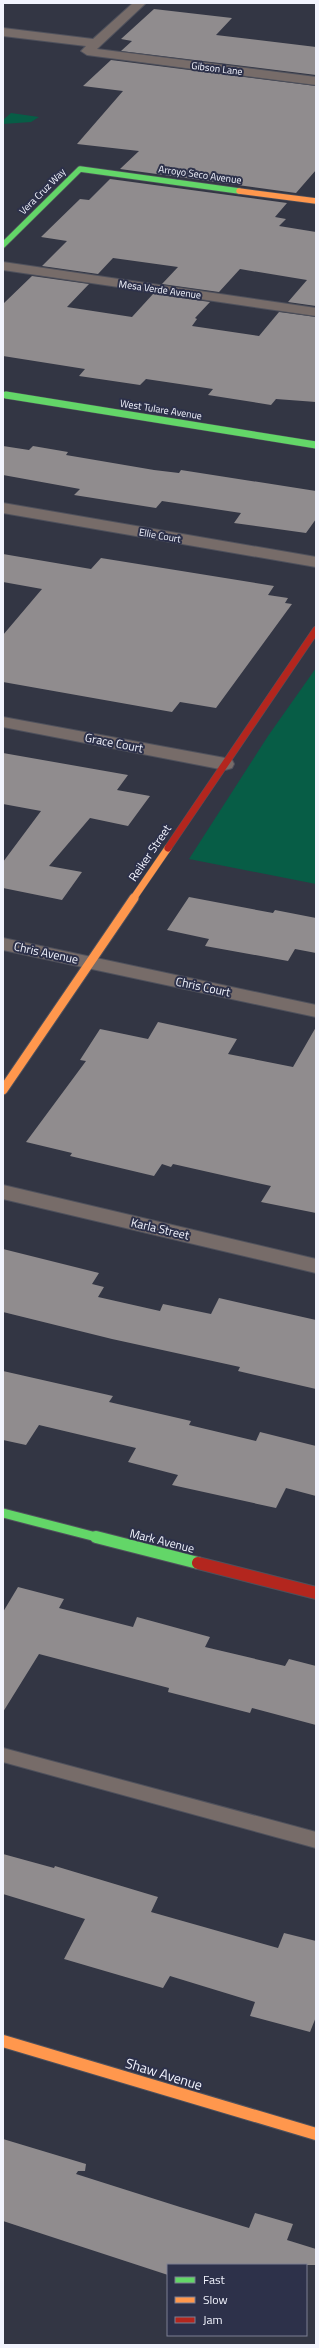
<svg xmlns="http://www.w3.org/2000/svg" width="319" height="2348" font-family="'Titillium Web',sans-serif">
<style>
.green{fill:#075d46}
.building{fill:#908c8e}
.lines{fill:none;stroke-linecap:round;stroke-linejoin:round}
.lane-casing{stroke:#4f515c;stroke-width:2}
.street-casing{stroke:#4f515c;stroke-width:2}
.fast-far3-casing{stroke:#4f515c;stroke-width:7}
.fast-far2-casing{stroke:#4f515c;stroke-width:8}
.fast-far1-casing{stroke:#4f515c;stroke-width:11}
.fast-casing{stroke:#4f515c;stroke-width:14}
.slow-far3-casing{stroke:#4f515c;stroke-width:7}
.slow-far2-casing{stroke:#4f515c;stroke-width:8}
.slow-far1-casing{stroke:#4f515c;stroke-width:11}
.slow-casing{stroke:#4f515c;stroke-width:14}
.jam-far1-casing{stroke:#4f515c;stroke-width:8}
.jam-casing{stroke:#4f515c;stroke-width:14}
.lane{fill:#776c69;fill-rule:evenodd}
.street{fill:#776c69;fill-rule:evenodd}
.fast-far3{stroke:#63d668;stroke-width:5.5}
.fast-far2{stroke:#63d668;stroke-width:7}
.fast-far1{stroke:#63d668;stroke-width:9}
.fast{stroke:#63d668;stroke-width:12}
.slow-far3{stroke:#ff974d;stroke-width:5.5}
.slow-far2{stroke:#ff974d;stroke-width:7}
.slow-far1{stroke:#ff974d;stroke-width:9}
.slow{stroke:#ff974d;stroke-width:12}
.jam-far1{stroke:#b3261e;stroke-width:7}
.jam{stroke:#b3261e;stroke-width:12}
.labels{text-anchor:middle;stroke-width:4;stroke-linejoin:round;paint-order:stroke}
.far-street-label{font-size:10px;fill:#f2f4fe;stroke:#2d314a}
.street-label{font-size:12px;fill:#f2f4fe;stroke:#2d314a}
.near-street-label{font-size:14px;fill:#f2f4fe;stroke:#2d314a}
</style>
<rect width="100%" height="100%" fill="#333644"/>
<path class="green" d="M11 113 39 117 31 122 3 124V120Z
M316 668V884L189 859 268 736Z"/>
<path class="building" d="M154 9 232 18 216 35 316 47V75L121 51 132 41 121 39Z
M111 60 316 86V170L296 193 120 169 139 151 77 144 123 91 83 86Z
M110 179 287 203 275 217 286 219 279 226 316 232V306L288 302 307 280 240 269 219 292 162 284 178 267 113 258 98 274 42 266 67 241 41 237 80 199 89 200Z
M32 276 89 284 67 307 132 317 153 294 210 302 195 318 197 319 192 326 259 336 279 312 316 317V402L276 399 271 405 208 395 213 389 146 379 140 385 79 376 85 369 3 356V304Z
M3 446 29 450 33 446 68 452 66 455 154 470 179 473 181 470 316 491V519L306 533 234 523 241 513 162 501 156 508 74 495 80 489 3 475Z
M3 554 91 569 101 558 274 586 268 595 288 598 285 603 292 604 216 708 180 702 172 712 3 682V635L42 589 3 582Z
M3 753 128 775 117 790 150 796 128 826 90 818 49 866 82 872 62 900 3 888V862L41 811 3 804Z
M189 897 273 913 275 910 316 918V953L295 949 288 961 205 946 209 939 167 930Z
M158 1022 237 1039 228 1054 293 1067 316 1027V1213L261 1202 271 1186 173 1164 171 1167 162 1164 154 1176 70 1156 72 1153 26 1142 86 1061 80 1060 100 1029 148 1039Z
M3 1249 99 1273 92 1284 104 1287 98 1297 160 1311 163 1304 211 1314 219 1298 316 1320V1389L238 1371 240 1367 112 1339 3 1312Z
M3 1371 113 1396 109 1402 191 1421 189 1425 256 1441 260 1432 316 1446V1496L286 1488 276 1508 172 1485 178 1475 128 1462 136 1448 39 1425 26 1445 3 1440Z
M18 1587 64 1599 59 1608 133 1627 137 1617 210 1637 205 1647 285 1666 289 1659 316 1666V1725L252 1708 250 1713 168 1692 169 1688 39 1654 3 1712V1612Z
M3 1854 54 1868 55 1866 158 1897 151 1912 278 1948 284 1933 316 1941V2017L310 2032 250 2016 255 2002 170 1976 163 1988 64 1959 85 1919 3 1894Z
M3 2139 86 2164 85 2171H78L76 2174 180 2207 249 2228 255 2213 293 2224 287 2240 316 2249V2265H168V2275L3 2221Z"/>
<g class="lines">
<defs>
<path id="lane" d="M3 1748 316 1832V1848L3 1762Z"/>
<path id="street" d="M133 3H146L97 49 316 77V85L87 55 81 51 86 46 3 36V28L93 39Z
M3 262 316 308V316L3 270Z
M3 503 316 557V567L3 513Z
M3 717 225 758 232 760 234 764 232 768 225 770 3 727Z
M3 938 316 1005V1017L3 950Z
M3 1185 316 1259V1273L3 1199Z"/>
<path id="fast-far3" d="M3 245 80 169 239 191
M3 395 12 396"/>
<path id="fast-far2" d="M6 395 316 445"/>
<path id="fast-far1" d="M3 1513 100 1538"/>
<path id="fast" d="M96 1537 198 1563"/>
<path id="slow-far3" d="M239 191 316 201"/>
<path id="slow-far2" d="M133 899 168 848"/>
<path id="slow-far1" d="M3 1090 134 898"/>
<path id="slow" d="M3 2041 316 2134"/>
<path id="jam-far1" d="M168 848 316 630"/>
<path id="jam" d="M198 1563 316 1593"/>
</defs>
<use href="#lane" class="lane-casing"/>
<use href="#street" class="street-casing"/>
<use href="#fast-far3" class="fast-far3-casing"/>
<use href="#fast-far2" class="fast-far2-casing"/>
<use href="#fast-far1" class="fast-far1-casing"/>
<use href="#fast" class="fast-casing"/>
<use href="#slow-far3" class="slow-far3-casing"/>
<use href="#slow-far2" class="slow-far2-casing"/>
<use href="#slow-far1" class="slow-far1-casing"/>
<use href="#slow" class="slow-casing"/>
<use href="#jam-far1" class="jam-far1-casing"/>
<use href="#jam" class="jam-casing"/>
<use href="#lane" class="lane"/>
<use href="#street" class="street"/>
<use href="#fast-far3" class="fast-far3"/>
<use href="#fast-far2" class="fast-far2"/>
<use href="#fast-far1" class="fast-far1"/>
<use href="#fast" class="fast"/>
<use href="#slow-far3" class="slow-far3"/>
<use href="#slow-far2" class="slow-far2"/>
<use href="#slow-far1" class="slow-far1"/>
<use href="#slow" class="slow"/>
<use href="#jam-far1" class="jam-far1"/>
<use href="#jam" class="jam"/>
</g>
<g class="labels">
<g class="far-street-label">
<text transform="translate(217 68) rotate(7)" y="4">Gibson Lane</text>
<text transform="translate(200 174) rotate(8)" y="4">Arroyo Seco Avenue</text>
<text transform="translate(42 191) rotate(-45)" y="4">Vera Cruz Way</text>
<text transform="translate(160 289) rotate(8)" y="4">Mesa Verde Avenue</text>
<text transform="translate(161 409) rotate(9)" y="4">West Tulare Avenue</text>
<text transform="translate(160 535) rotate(10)" y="4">Ellie Court</text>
</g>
<g class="street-label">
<text transform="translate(114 743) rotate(11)" y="4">Grace Court</text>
<text transform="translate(150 853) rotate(-56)" y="4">Reiker Street</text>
<text transform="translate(46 953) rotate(12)" y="4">Chris Avenue</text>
<text transform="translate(203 987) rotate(12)" y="4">Chris Court</text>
<text transform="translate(160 1229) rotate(13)" y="4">Karla Street</text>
<text transform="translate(162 1541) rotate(14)" y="4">Mark Avenue</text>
</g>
<g class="near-street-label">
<text transform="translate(164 2074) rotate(17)" y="5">Shaw Avenue</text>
</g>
</g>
<rect width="319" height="2348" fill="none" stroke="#f2f4fe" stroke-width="8"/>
<rect x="167" y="2264" width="140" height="72" fill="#2d314a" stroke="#7c7f92"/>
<rect x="175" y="2277" width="20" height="6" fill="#63d668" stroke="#7c7f92"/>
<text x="203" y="2284" font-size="12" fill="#f2f4fe">Fast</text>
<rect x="175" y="2297" width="20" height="6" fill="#ff974d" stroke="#7c7f92"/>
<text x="203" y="2304" font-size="12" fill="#f2f4fe">Slow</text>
<rect x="175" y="2317" width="20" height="6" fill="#b3261e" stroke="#7c7f92"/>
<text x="203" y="2324" font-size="12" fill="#f2f4fe">Jam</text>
</svg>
